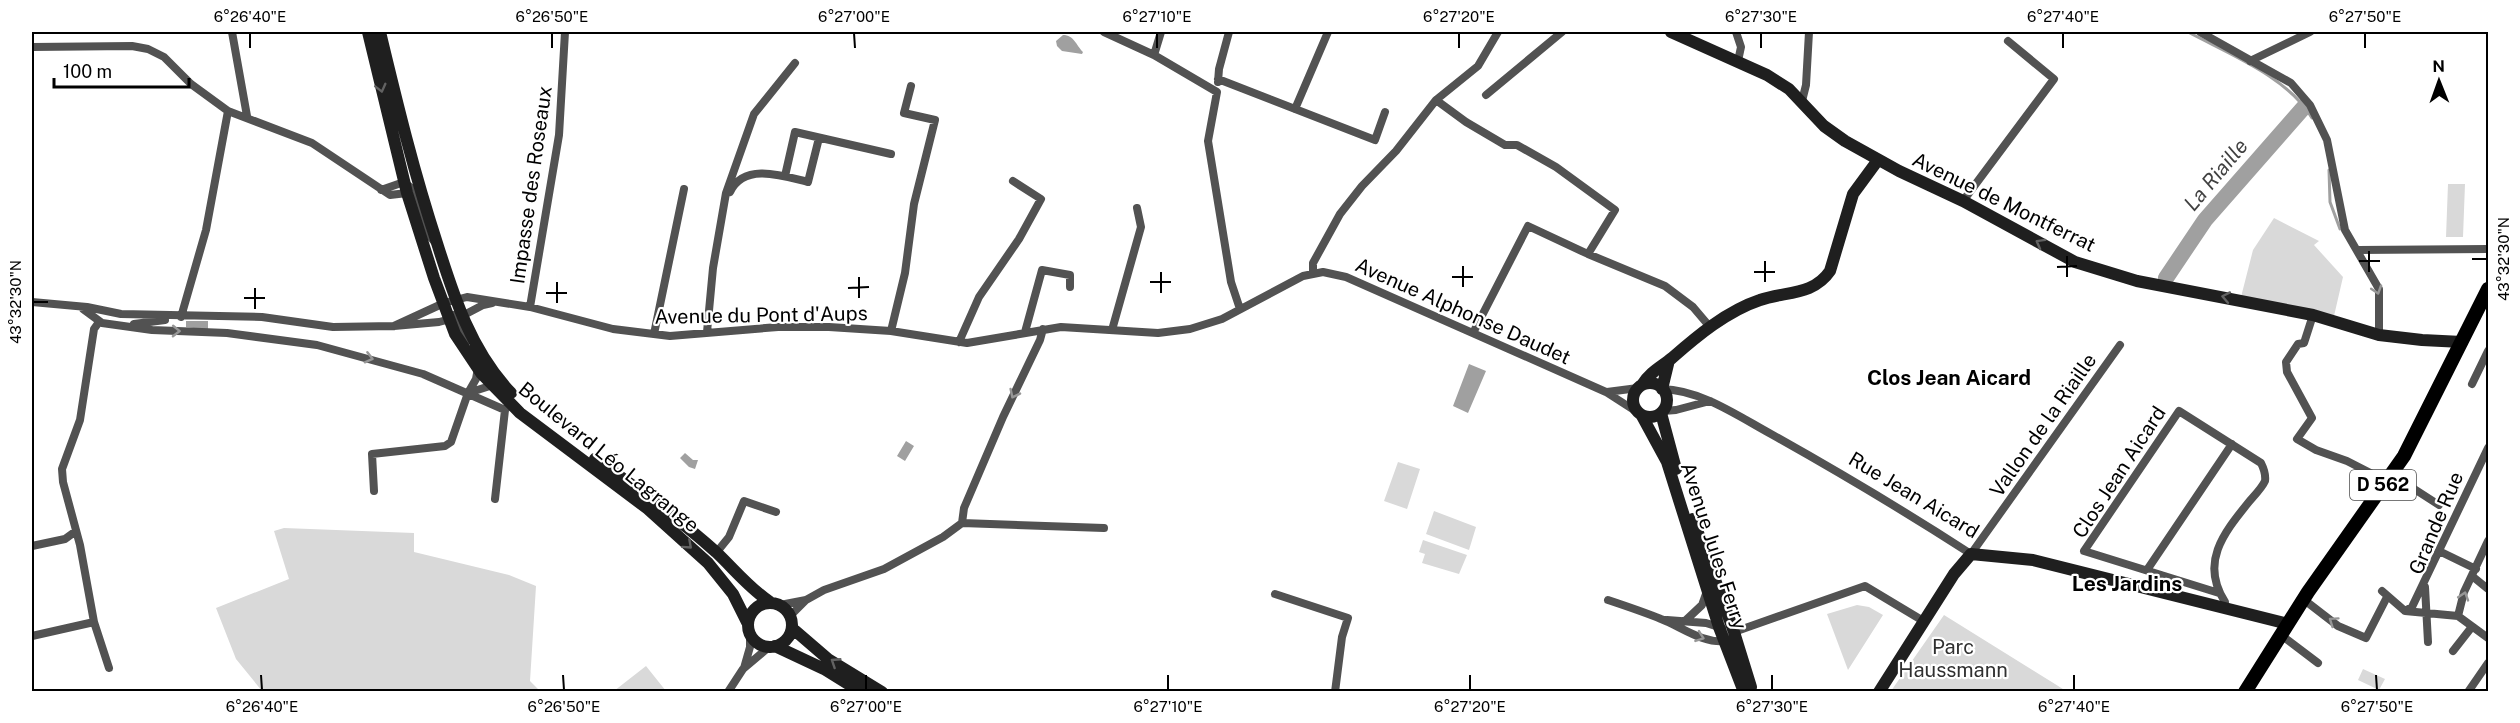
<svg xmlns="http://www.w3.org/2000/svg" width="2520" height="723" font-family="'Public Sans',sans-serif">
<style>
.green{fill:#d9d9d9}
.water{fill:#a0a0a0}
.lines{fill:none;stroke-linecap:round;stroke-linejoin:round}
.stream{stroke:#a0a0a0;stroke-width:3}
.river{stroke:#a0a0a0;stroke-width:16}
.street{stroke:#525252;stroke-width:8}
.secondary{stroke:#1f1f1f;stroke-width:12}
.primary{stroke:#000;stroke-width:14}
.oneway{stroke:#626262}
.oneway2{stroke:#979797}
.ticks{fill:none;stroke:#000;stroke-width:2}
.labels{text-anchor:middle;stroke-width:4.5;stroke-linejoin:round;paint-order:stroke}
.shield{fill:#fff;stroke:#4c4c4c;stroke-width:1.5}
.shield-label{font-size:18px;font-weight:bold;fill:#000}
.street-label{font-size:20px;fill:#000;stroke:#fff}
.park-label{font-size:20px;fill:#303030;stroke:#fff}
.water-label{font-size:21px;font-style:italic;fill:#414141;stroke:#fff}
.neighbourhood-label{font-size:21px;font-weight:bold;fill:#000;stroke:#fff}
.neatline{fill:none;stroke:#000;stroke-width:2}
.ticks-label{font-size:15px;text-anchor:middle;fill:#000}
</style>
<rect width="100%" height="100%" fill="#fff"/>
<path class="green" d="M2448 184H2465L2463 237H2446Z
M2274 218 2319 241 2314 245 2343 277 2334 316 2241 297 2253 250Z
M1398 462 1420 469 1407 509 1384 501Z
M1434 511 1476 527 1469 550 1426 534Z
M284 528 414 533V552L509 575 536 586 530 681 540 691H262L236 659 216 608 289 579 274 531Z
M1423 540 1467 555 1459 574 1422 563 1425 554 1419 552Z
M1857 605 1869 607 1883 615 1848 670 1827 614Z
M1944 615 2055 684 2066 691H1891Z
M646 666 666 691H614Z
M2363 669 2385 679 2379 690 2358 680Z"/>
<path class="water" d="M1063 35C1074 35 1076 45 1083 52L1082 54 1062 51 1057 46 1056 41Z
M186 321H208V330L186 327Z
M1469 364 1486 371 1468 413 1453 406Z
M906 441 914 446 905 461 897 456Z
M685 453 693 460H698L695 469 689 467 680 458Z"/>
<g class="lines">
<path class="stream" d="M2188 32C2229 54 2288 77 2312 118
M2329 170 2330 202 2340 229"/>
<path class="river" d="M2166 278 2205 220 2305 106"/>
<path class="street" d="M232 32 247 116
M1104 32 1154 55
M1161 32 1154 55 1217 92 1208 141 1231 282 1240 309
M1736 32 1741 47 1738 61
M2200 32 2291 83 2310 105 2327 140 2345 230 2379 289V335
M32 47 132 46 148 49 164 57 191 84 228 111 312 143 390 195 407 193
M2250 61 2310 32
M1218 79 1375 140 1385 112
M1218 82 1219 69 1229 32
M1486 95 1562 32
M1436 100 1466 122 1505 145H1517L1556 167 1615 210 1588 254
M1802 101 1806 85 1809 32
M1295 109 1328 32
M785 176 795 132 891 154
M381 190 404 182 414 190 427 233 434 241
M730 192C744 162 784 176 808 182L819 138
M1963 201 2054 79 2008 41
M2358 250 2488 249
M1313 274V263L1340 214 1362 186 1396 151 1436 100 1478 66 1498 32
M32 302 87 307 121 314 262 317 333 327 394 326 439 322 462 316 483 305 492 303
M530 307 559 135 565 32
M83 309 102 323 152 330 227 333 317 345 423 374 505 410
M454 315 468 340
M2313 315 2304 343 2298 344 2286 362 2287 372 2312 418 2297 439 2316 450 2347 461 2386 481
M181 317 206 230 228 111
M99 322 94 329 80 420 62 469 63 482 80 545 94 622 109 668
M134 324 165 320
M394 326 444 303 467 297 530 307 613 329 670 336 778 327H829L891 331 967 343 1061 327 1158 333 1190 329 1222 319 1303 276 1323 272 1346 277 1606 392 1637 412
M1112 330 1141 227 1137 208
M891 331 905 273 914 204 935 120 904 113 911 86
M707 332 713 268 726 193 754 114 795 63
M1025 332 1042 270 1070 275V287
M1473 333 1528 226 1588 254 1665 286 1693 307 1710 327
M654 334 684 189
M959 342 979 297 1019 239 1041 199 1013 181
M2472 384 2488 351
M1662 389C1701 390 1738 416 1771 434 1839 472 1906 512 1971 554L2120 345
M1607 392 1638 388
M468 393 493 385
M1663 411 1676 410 1710 401
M2391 474 2439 505
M374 491 372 454 445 446 451 442 468 393 476 379 478 368
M495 499 505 410 508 406
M962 523 1104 528
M32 546 65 539 76 531
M2439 551 2476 569
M716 553 729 537 744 501 776 512
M2147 570 2232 444
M2472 576 2488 589
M2425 587 2428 642
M2382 591 2405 611 2412 607 2488 448
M2219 593 2084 551 2179 411 2261 463C2264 469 2266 474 2265 481 2262 488 2253 497 2248 503 2223 534 2200 563 2225 602L2224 607
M1275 594 1348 618 1342 637 1335 692
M2303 599 2338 626 2366 638 2387 597
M1608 600C1626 606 1644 612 1661 619 1682 627 1703 644 1726 641
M780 605 806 600 824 590 884 569 943 537 962 523 964 508 1003 417 1040 340 1043 329
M2405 611 2458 616 2488 638
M790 616 806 600
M2458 616 2464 592 2488 541
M1667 620 1706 623 1722 628
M1685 621 1702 605 1707 591
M1734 632 1865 586 1925 622
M2281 635 2318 663
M32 636 94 622
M2453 651 2471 628
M744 668 750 647V636
M728 692 743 669 769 647
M2468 692 2488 663"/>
<path class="secondary" d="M368 32 407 193 434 278 455 334 481 373 520 413 648 509 708 563 733 594 747 622
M380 32C397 103 414 173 437 243 454 297 471 351 511 393
M1671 32 1767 75 1789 89 1824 126 1845 141 1899 171 1963 201 2075 262 2137 281 2313 315 2379 335 2422 340 2462 342
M1633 400a17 17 0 1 1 34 0a17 17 0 1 1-34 0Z
M1642 385C1650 372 1661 367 1672 358 1697 336 1727 311 1760 300 1785 291 1813 296 1830 271L1853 194 1878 160
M1662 389 1669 360
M1661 413 1676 469
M1642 416 1667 462 1719 627 1744 692
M595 459C637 488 678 518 716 552 734 569 749 588 770 602
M1693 519 1734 632 1751 687
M748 625a22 22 0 1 1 44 0a22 22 0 1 1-44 0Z
M792 628 828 659 882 692
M775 646 824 669 861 692
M1879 692 1954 574 1971 554 2033 560 2288 624"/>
<path class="primary" d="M2245 692 2308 592 2404 456 2488 289"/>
</g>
<defs><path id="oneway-chevron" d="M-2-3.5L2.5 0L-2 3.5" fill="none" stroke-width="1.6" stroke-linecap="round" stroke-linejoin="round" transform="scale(1.5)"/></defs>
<g class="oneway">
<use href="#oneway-chevron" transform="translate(381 88) rotate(76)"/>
<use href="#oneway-chevron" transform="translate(2040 243) rotate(-151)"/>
<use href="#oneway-chevron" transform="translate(2226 297) rotate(-169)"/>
<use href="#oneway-chevron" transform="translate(688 545) rotate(42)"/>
<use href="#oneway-chevron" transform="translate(835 662) rotate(-147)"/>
</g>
<g class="oneway2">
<use href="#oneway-chevron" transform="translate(2377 290) rotate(72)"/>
<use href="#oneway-chevron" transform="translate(176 331) rotate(1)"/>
<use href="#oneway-chevron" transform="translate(369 358) rotate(14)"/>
<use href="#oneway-chevron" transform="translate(1014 394) rotate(116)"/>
<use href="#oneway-chevron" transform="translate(2464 596) rotate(-72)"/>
<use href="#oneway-chevron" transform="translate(2333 621) rotate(-145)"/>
<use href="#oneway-chevron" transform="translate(1700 637) rotate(20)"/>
</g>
<path class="ticks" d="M250 33V48M552 33V48M854 33 855 48M1157 33V48M1459 33V48M1761 33V48M2063 33V48M2365 33V48M2369 251V272M2067 256V277M2472 259H2487M1765 261V282M2359 261H2380M1463 266V287M2057 267 2077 266M1161 272V293M1754 272H1775M859 277V298M1452 277H1473M557 282V303M1150 282H1171M255 288V309M848 288 869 287M546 293H567M244 298H265M33 302H48M261 675 262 690M563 675 564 690M866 675V690M1168 675V690M1470 675V690M1772 675V690M2074 675V690M2376 675 2377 690"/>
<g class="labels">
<rect class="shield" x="2350" y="470" width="66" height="30" rx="4.5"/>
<g class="shield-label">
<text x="2383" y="491">D 562</text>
</g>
<g class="street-label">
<text transform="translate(531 185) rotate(-82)" y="7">Impasse des Roseaux</text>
<text transform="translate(2004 202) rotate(26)" y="7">Avenue de Montferrat</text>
<text transform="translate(1463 311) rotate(24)" y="7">Avenue Alphonse Daudet</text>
<text transform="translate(761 315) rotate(-1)" y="7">Avenue du Pont d'Aups</text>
<text transform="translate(2043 425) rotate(-55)" y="7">Vallon de la Riaille</text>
<text transform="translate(609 457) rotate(39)" y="7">Boulevard Léo Lagrange</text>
<text transform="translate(2119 472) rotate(-57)" y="7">Clos Jean Aicard</text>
<text transform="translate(1914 495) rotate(31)" y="7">Rue Jean Aicard</text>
<text transform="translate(2436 523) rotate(-67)" y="7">Grande Rue</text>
<text transform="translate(1714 546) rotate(72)" y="7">Avenue Jules Ferry</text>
</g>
<g class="park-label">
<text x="1953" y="654">Parc<tspan x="1953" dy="23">Haussmann</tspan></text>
</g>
<g class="water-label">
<text transform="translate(2216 175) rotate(-50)" y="7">La Riaille</text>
</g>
<g class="neighbourhood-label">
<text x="1949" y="385">Clos Jean Aicard</text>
<text x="2127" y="591">Les Jardins</text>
</g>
</g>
<rect width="2520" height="723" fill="none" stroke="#ffffff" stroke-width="66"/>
<g transform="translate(2439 81) rotate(359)" stroke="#ffffff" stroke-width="4.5" paint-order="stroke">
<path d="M0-4.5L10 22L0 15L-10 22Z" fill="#000000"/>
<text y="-9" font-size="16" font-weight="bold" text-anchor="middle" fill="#000000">N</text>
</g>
<path d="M54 78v9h135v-9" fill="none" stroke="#000000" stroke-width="3"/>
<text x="63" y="78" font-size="18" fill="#000000" stroke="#ffffff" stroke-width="4.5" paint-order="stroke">100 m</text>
<rect x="33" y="33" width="2454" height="657" class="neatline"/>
<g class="ticks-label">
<text x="250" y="22">6°26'40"E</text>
<text x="552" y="22">6°26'50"E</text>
<text x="854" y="22">6°27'00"E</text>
<text x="1157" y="22">6°27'10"E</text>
<text x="1459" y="22">6°27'20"E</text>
<text x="1761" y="22">6°27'30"E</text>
<text x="2063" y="22">6°27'40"E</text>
<text x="2365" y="22">6°27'50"E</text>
<text transform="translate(2504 259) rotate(-90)" y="5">43°32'30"N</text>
<text transform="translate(16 302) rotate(-90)" y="5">43°32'30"N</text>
<text x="262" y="712">6°26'40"E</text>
<text x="564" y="712">6°26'50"E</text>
<text x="866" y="712">6°27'00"E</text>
<text x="1168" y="712">6°27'10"E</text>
<text x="1470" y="712">6°27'20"E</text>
<text x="1772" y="712">6°27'30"E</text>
<text x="2074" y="712">6°27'40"E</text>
<text x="2377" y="712">6°27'50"E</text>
</g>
</svg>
